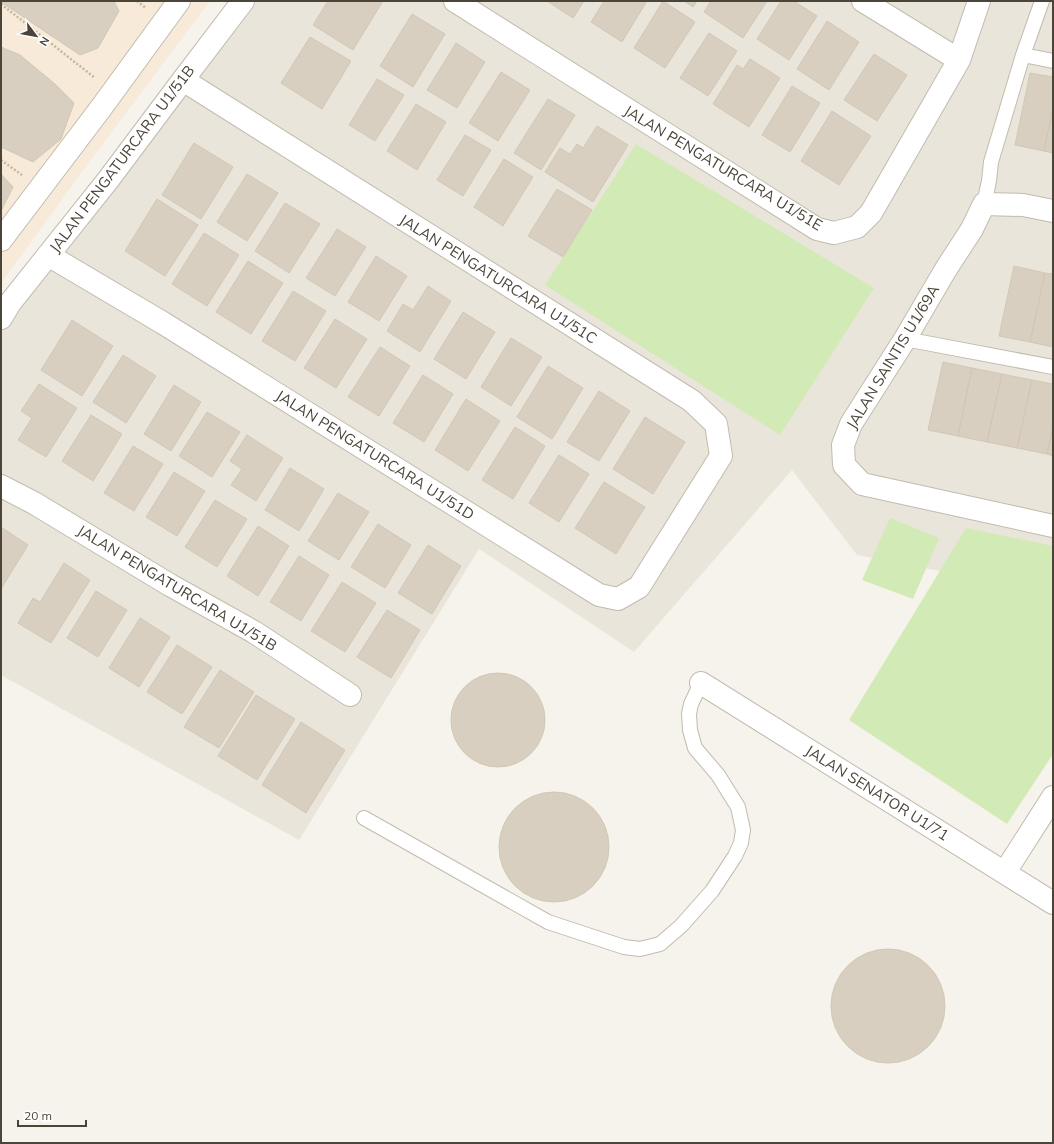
<svg xmlns="http://www.w3.org/2000/svg" width="1054" height="1144" font-family="Mulish,sans-serif">
<style>
.residential{fill:#eae5da}
.commercial{fill:#f7ead8}
.green{fill:#d2eab5}
.building{fill:#d8cfc1;stroke:#d3c7b4}
.lines{fill:none;stroke-linecap:round;stroke-linejoin:round}
.lane-casing{stroke:#c2bbae;stroke-width:16}
.street-casing{stroke:#c2bbae;stroke-width:24}
.path{stroke:#c4b79f;stroke-width:2.5;stroke-dasharray:2 2;stroke-linecap:butt}
.lane{stroke:#fff;stroke-width:14}
.street{stroke:#fff;stroke-width:22}
.labels{text-anchor:middle;stroke-width:3;stroke-linejoin:round;paint-order:stroke}
.street-label{font-size:15px;fill:#4b4439;stroke:#fff}
</style>
<rect width="100%" height="100%" fill="#f6f3ec"/>
<path class="residential" d="M247 1H1053V593L857 555 792 470 634 652 479 549 299 840 1 675V311Z"/>
<path class="commercial" d="M1 1H210L95 154 1 283Z"/>
<path class="green" d="M636 144 874 288 780 435 545 285Z
M890 518 939 538 913 599 862 580Z
M966 528 1053 546V754L1007 824 849 720Z"/>
<path class="building" d="M1 1H114L119 11 98 48 80 55 1 2Z
M328 1H383L353 50 313 25Z
M547 1H584L573 18Z
M604 1H647L622 42 591 22Z
M663 1 695 22 665 68 634 48Z
M684 1H697L693 7Z
M711 1H767L743 38 704 12Z
M781 1H794L817 16 789 60 757 39Z
M412 14 445 34 413 87 380 66Z
M827 21 859 42 829 90 797 69Z
M709 33 737 51 708 96 680 78Z
M310 37 351 61 322 109 281 83Z
M456 43 485 62 457 108 427 90Z
M1 47 20 55 55 84 74 103 61 139 33 162 1 147Z
M874 54 907 75 877 121 844 100Z
M750 59 780 78 749 127 713 104 737 65 743 69Z
M501 72 530 90 498 141 469 123Z
M1030 73 1053 77V108L1044 151 1015 145Z
M377 79 404 95 375 141 349 125Z
M792 86 820 103 790 152 762 135Z
M548 99 575 115 541 170 514 153Z
M416 104 446 122 417 170 387 151Z
M1053 108V153L1044 151Z
M832 111 871 136 839 185 801 161Z
M597 126 628 145 593 202 545 172 560 148 570 154 577 144 583 148Z
M465 135 491 150 463 196 437 180Z
M194 143 233 167 201 219 162 195Z
M504 159 533 177 503 226 474 207Z
M1 174 13 187 1 211Z
M247 174 278 193 247 241 217 222Z
M557 189 592 210 563 257 528 236Z
M157 199 198 225 165 276 125 251Z
M285 203 320 224 289 273 255 251Z
M337 229 366 247 335 296 306 278Z
M204 233 239 255 207 306 172 284Z
M376 256 407 276 379 321 348 302Z
M248 261 283 283 251 334 216 312Z
M1014 266 1045 273 1030 342 999 336Z
M1045 273 1053 274V347L1030 342Z
M428 286 451 301 420 352 387 331 403 304 413 310Z
M293 291 326 311 295 361 262 341Z
M463 312 495 332 466 379 434 359Z
M335 319 367 339 336 388 304 368Z
M72 320 113 346 82 396 41 370Z
M511 338 542 357 511 406 481 387Z
M380 347 410 366 379 416 348 397Z
M123 355 156 376 126 423 93 402Z
M943 362 972 368 958 436 928 430Z
M548 366 583 388 552 439 517 417Z
M972 368 1002 374 987 442 958 436Z
M1002 374 1032 380 1017 448 987 442Z
M423 375 453 394 424 442 393 423Z
M1032 380 1053 384V426L1047 454 1017 448Z
M39 384 77 408 46 457 18 440 32 418 21 411Z
M174 385 201 402 171 451 144 434Z
M599 391 630 411 599 461 567 442Z
M466 399 500 421 468 471 435 450Z
M207 412 240 432 212 477 179 456Z
M91 415 122 434 93 481 62 461Z
M645 417 685 442 653 494 613 469Z
M1053 426V456L1047 454Z
M515 427 545 446 513 499 482 480Z
M247 435 283 458 256 501 231 485 242 469 230 461Z
M133 446 163 464 134 511 104 493Z
M559 455 589 474 559 522 529 503Z
M290 468 324 489 299 531 265 510Z
M174 472 205 491 177 536 146 517Z
M604 482 645 507 616 554 575 528Z
M338 493 369 512 339 560 308 541Z
M215 500 247 519 217 567 185 547Z
M378 524 411 545 385 588 351 567Z
M258 526 289 546 258 596 227 576Z
M1 527 28 545 1 589Z
M428 545 461 566 432 614 398 593Z
M299 556 329 575 301 621 270 602Z
M64 563 90 580 51 643 18 623 33 598 40 602Z
M342 582 376 603 345 652 311 631Z
M96 591 127 610 98 657 67 638Z
M387 610 420 630 391 678 357 657Z
M140 618 170 637 139 687 109 668Z
M177 645 212 667 182 714 147 692Z
M220 670 254 692 219 748 184 727Z
M451 720a47 47 0 1 1 94 0a47 47 0 1 1-94 0Z
M256 695 295 719 257 780 218 756Z
M301 722 345 750 306 813 262 785Z
M499 847a55 55 0 1 1 110 0a55 55 0 1 1-110 0Z
M831 1006a57 57 0 1 1 114 0a57 57 0 1 1-114 0Z"/>
<g class="lines">
<defs>
<path id="lane" d="M1023 55 1053 61
M984 204 989 181 991 162 1023 55 1042 1
M905 339 1053 367
M364 818 548 922 624 947 640 949 660 944 681 926 712 891 735 856 741 843 743 830 738 807 718 775 695 748 690 730 689 714 691 704 701 683"/>
<path id="street" d="M455 1 817 229 834 233 857 227 871 213 959 60 979 1
M863 1 959 60
M1053 211 1023 205 984 204 972 229 946 269 905 339 851 424 843 445 844 465 862 484 1053 526
M1 240 101 108 179 1
M48 255 163 323 599 595 618 599 639 587 721 456 716 424 692 401 183 80
M1 318 10 303 108 180 183 80 243 1
M1 486 34 503 170 585 254 632 350 695
M701 683 1053 903
M1005 872 1053 797"/>
</defs>
<use href="#lane" class="lane-casing"/>
<use href="#street" class="street-casing"/>
<path class="path" d="M137 1 146 8
M1 4 95 78
M1 160 22 175"/>
<use href="#lane" class="lane"/>
<use href="#street" class="street"/>
</g>
<g class="labels">
<g class="street-label">
<text transform="translate(122 159) rotate(-53)" y="5">JALAN PENGATURCARA U1/51B</text>
<text transform="translate(723 168) rotate(31)" y="5">JALAN PENGATURCARA U1/51E</text>
<text transform="translate(498 279) rotate(32)" y="5">JALAN PENGATURCARA U1/51C</text>
<text transform="translate(893 357) rotate(-59)" y="5">JALAN SAINTIS U1/69A</text>
<text transform="translate(375 455) rotate(32)" y="5">JALAN PENGATURCARA U1/51D</text>
<text transform="translate(177 588) rotate(31)" y="5">JALAN PENGATURCARA U1/51B</text>
<text transform="translate(877 793) rotate(32)" y="5">JALAN SENATOR U1/71</text>
</g>
</g>
<rect width="1054" height="1144" fill="none" stroke="#4b4439" stroke-width="4"/>
<g transform="translate(36 36) rotate(122)" stroke="#ffffff" stroke-width="3" paint-order="stroke">
<path d="M0-3L7 15L0 10L-7 15Z" fill="#4b4439"/>
<text y="-6" font-size="11" font-weight="bold" text-anchor="middle" fill="#4b4439">N</text>
</g>
<path d="M18 1120v6h68v-6" fill="none" stroke="#4b4439" stroke-width="2"/>
<text x="24" y="1120" font-size="12" fill="#4b4439" stroke="#ffffff" stroke-width="3" paint-order="stroke">20 m</text>
</svg>
